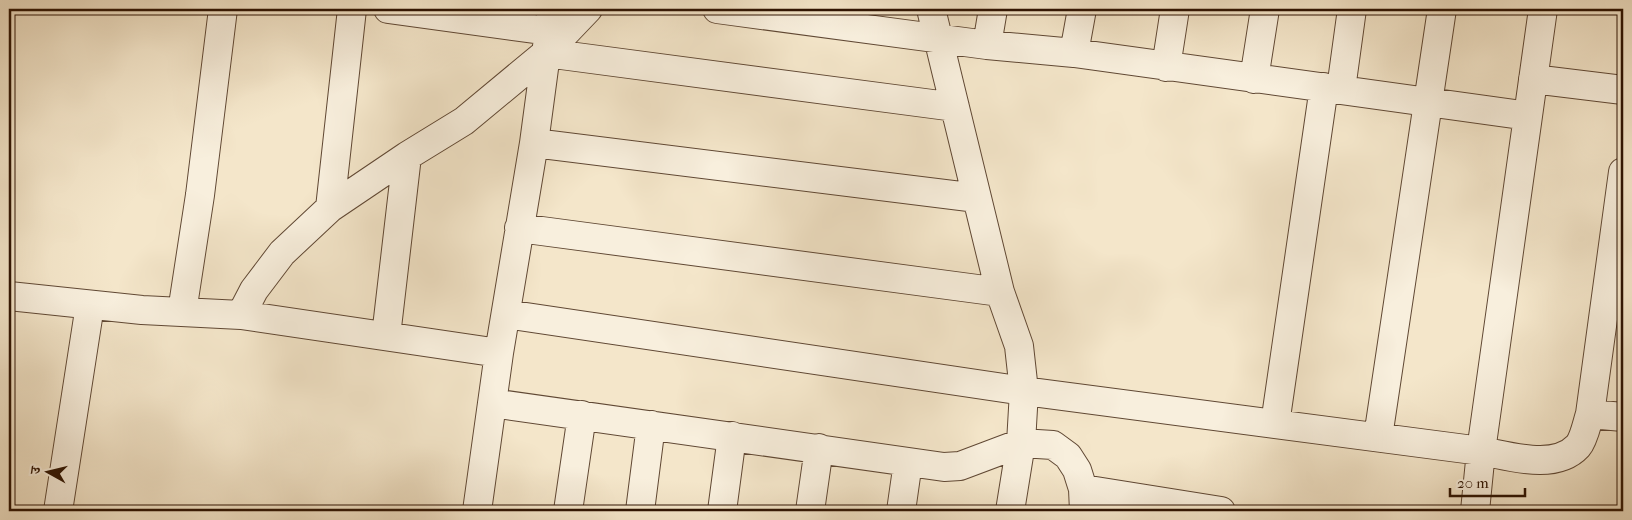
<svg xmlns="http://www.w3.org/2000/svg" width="1632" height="520" font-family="'IM FELL French Canon','Noto Serif Devanagari',serif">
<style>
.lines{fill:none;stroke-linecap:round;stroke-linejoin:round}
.minor-casing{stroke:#604834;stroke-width:30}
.minor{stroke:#f8efdd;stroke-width:28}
</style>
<rect width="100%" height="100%" fill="#f4e6ca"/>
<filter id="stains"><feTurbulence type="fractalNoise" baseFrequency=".004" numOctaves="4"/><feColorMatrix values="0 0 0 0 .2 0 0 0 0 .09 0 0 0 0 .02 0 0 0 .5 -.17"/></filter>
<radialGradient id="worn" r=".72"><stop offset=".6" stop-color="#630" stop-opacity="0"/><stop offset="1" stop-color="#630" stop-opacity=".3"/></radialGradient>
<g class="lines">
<defs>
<path id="minor" d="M388 9 549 31
M717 9 987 45 1074 53 1528 116
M931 9 1000 292 1019 346 1024 391 1021 443 1010 511
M987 45 993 9
M546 53 955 107
M1074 53 1082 9
M1166 67 1175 9
M1254 79 1265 9
M1533 79 1623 90
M1341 89 1352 9
M534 143 977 198
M330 208 352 9
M519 228 1000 292
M9 296 142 310 241 315 499 353
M182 312 200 195 223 9
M506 314 1024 391 1481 451C1510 456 1555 471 1578 446 1584 439 1587 423 1590 414L1623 172
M241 315 254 290 282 253 330 208 407 156 464 121 546 53 588 9
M386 336 407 156
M492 403 944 467 960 466 1021 443 1053 445 1068 456 1077 470 1083 489 1084 511
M1590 414 1623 417
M1275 424 1324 87
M1378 437 1442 9
M1083 489 1221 511
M58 511 90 305
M477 511 499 353 534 143 552 9
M568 511 582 415
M640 511 651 425
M722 511 732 436
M810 511 819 448
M901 511 908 462
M1475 511 1481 451 1543 9"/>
</defs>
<use href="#minor" class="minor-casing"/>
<use href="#minor" class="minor"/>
</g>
<rect width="1632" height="520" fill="none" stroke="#f4e6ca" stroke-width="30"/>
<rect x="10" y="10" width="1612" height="500" fill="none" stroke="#2e1302" stroke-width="2.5"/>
<rect x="15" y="15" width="1602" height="490" fill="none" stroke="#2e1302"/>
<g transform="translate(48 472) rotate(278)" stroke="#f8efdd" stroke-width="4" paint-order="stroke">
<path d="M0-4L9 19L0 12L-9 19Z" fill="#2e1302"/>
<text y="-8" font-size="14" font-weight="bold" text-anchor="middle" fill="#2e1302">उ</text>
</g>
<path d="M1450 488v8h75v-8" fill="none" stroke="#2e1302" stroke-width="2.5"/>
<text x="1457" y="488" font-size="15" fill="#2e1302" stroke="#f8efdd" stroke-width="4" paint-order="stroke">20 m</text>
<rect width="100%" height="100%" filter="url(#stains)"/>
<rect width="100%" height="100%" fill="url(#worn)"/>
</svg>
